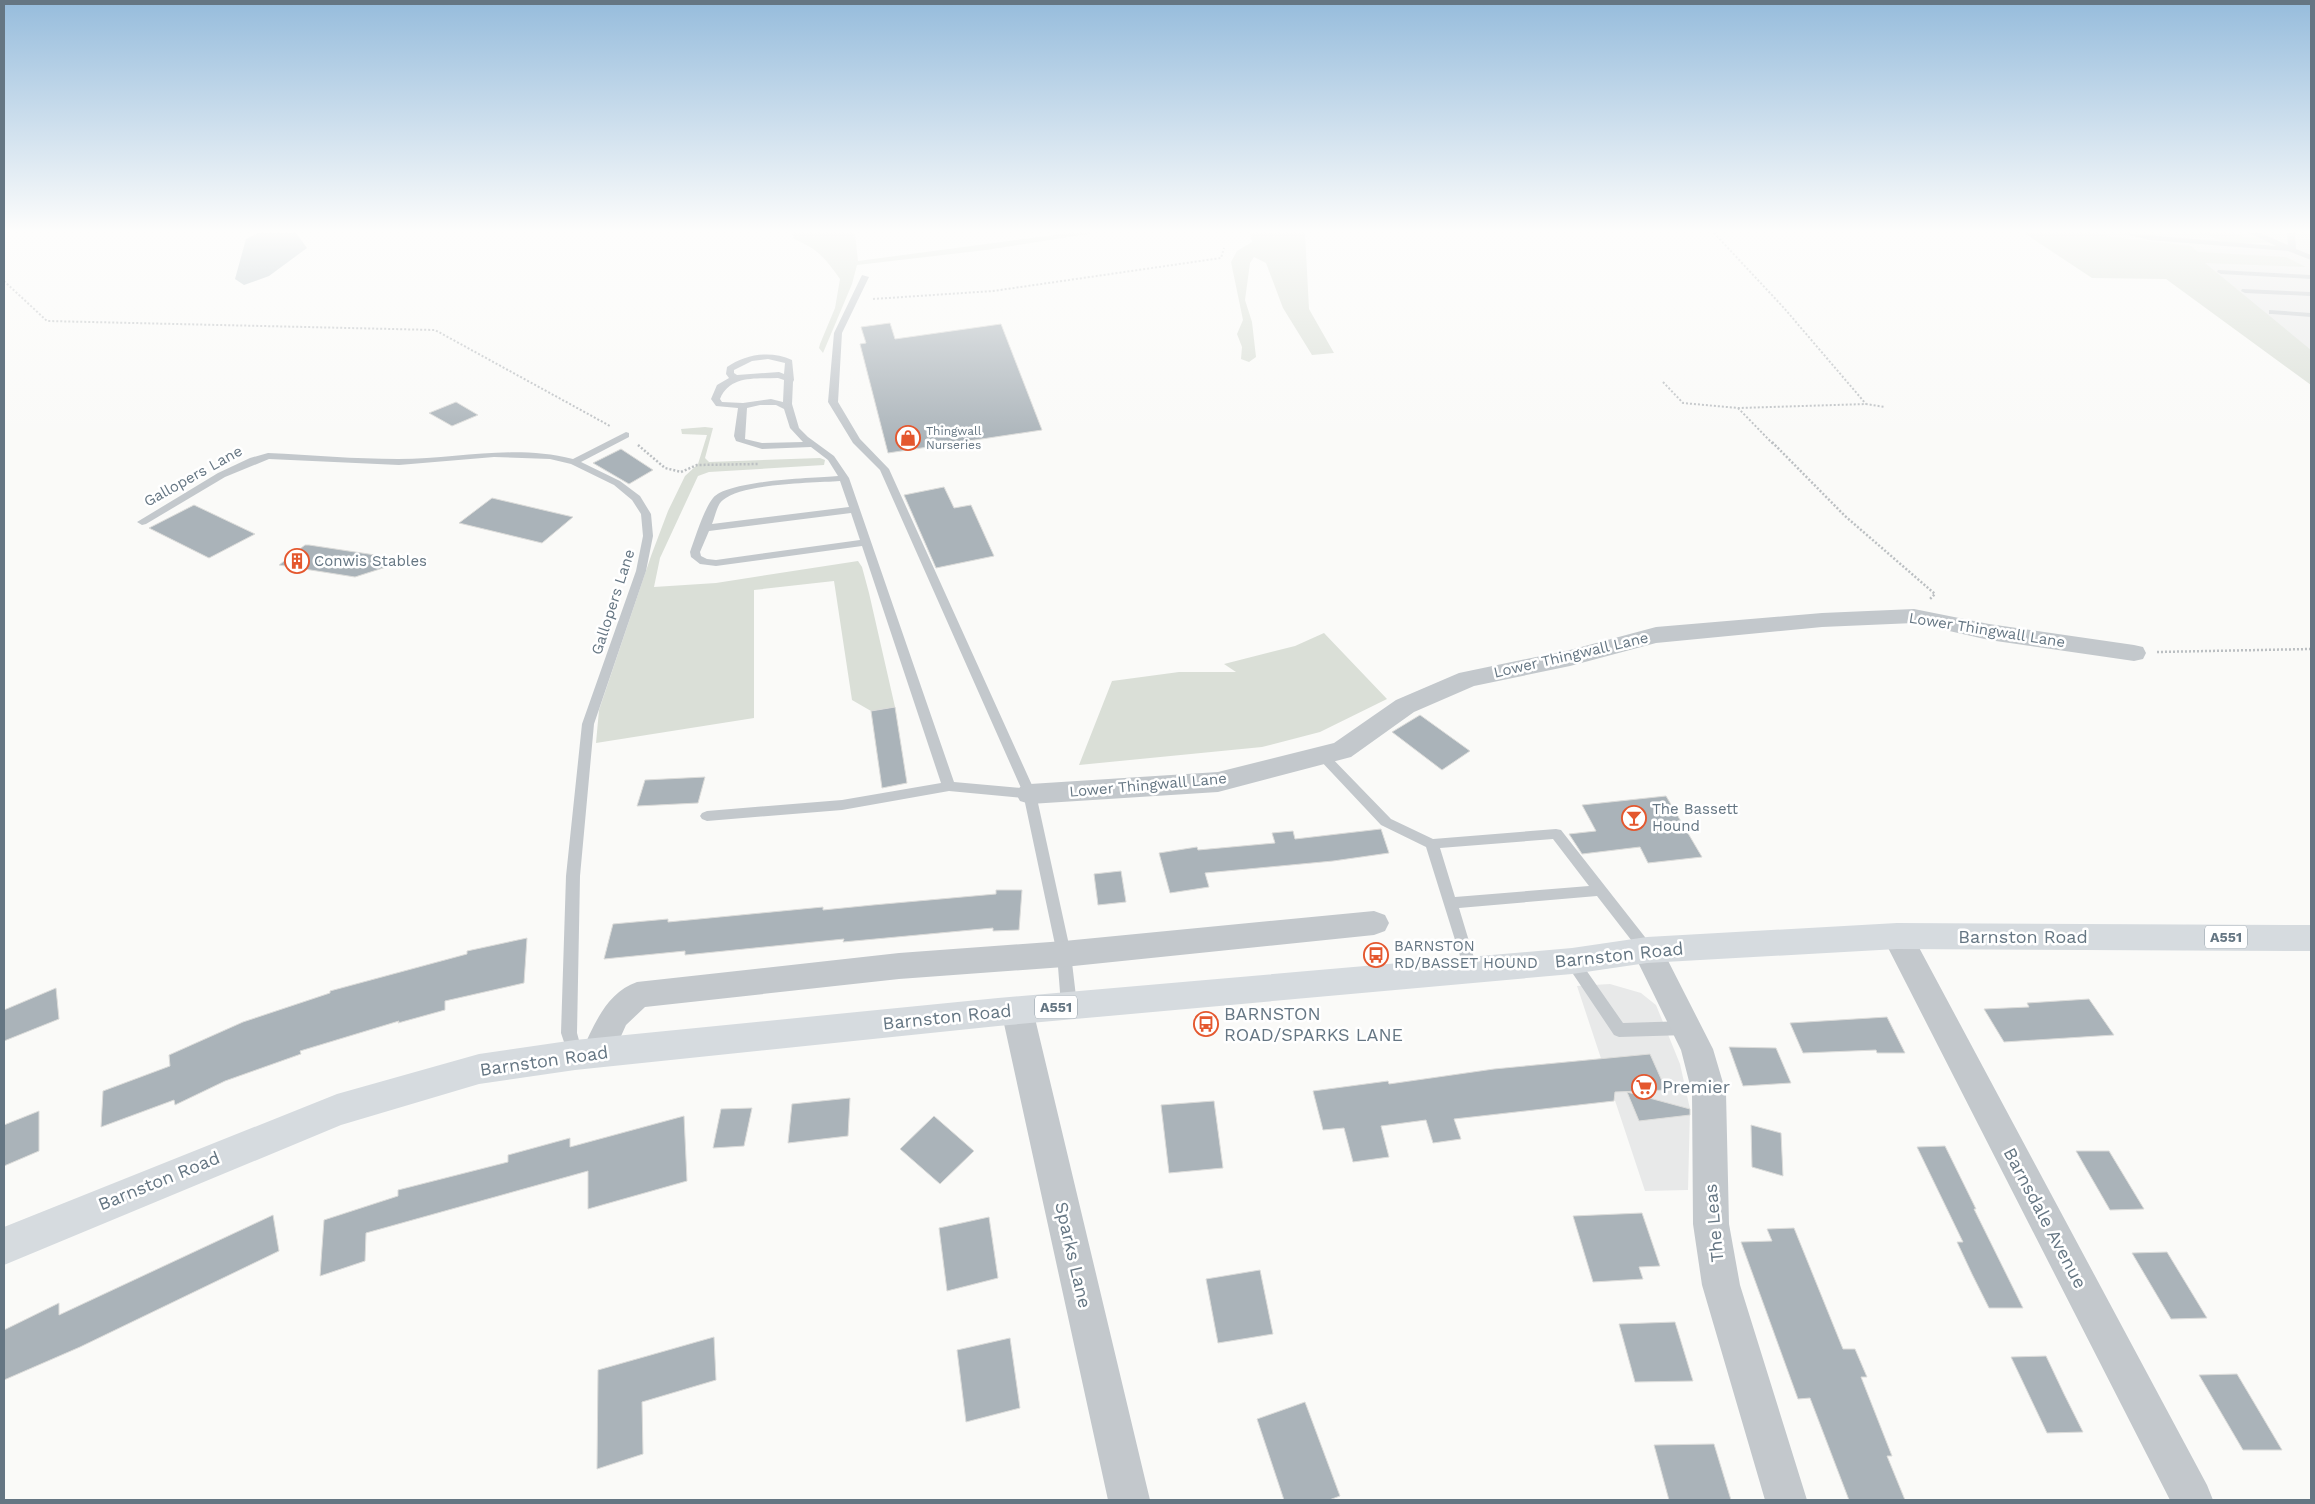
<svg xmlns="http://www.w3.org/2000/svg" width="2315" height="1504" font-family="'Work Sans',sans-serif">
<style>
.built{fill:#e8e9e9}
.green{fill:#dadfd7}
.water{fill:#bbc7cb}
.building{fill:#aab3b9;stroke:#dcdcda}
.lines{fill:none;stroke-linecap:round;stroke-linejoin:round}
.path-far1{stroke:#bbbfc2;stroke-width:2;stroke-dasharray:2 2;stroke-linecap:butt}
.path{stroke:#bbbfc2;stroke-width:2.5;stroke-dasharray:2 2;stroke-linecap:butt}
.lane{fill:#c3c8cc;fill-rule:evenodd}
.street{fill:#c3c8cc;fill-rule:evenodd}
.primary{fill:#d6dbdf;fill-rule:evenodd}
.labels{text-anchor:middle;stroke-width:5;stroke-linejoin:round;paint-order:stroke}
.far-poi-label{font-size:12px;fill:#657683;stroke:#fff;text-anchor:start}
.shield{fill:#fff;stroke:#939fa8;stroke-width:1}
.shield-label{font-size:14px;font-weight:bold;fill:#657683}
.street-label{font-size:15px;fill:#657683;stroke:#fff}
.poi-label{font-size:15px;fill:#657683;stroke:#fff;text-anchor:start}
.near-street-label{font-size:18px;fill:#657683;stroke:#fff}
.near-poi-label{font-size:18px;fill:#657683;stroke:#fff;text-anchor:start}
</style>
<rect width="100%" height="100%" fill="#fafaf8"/>
<path class="built" d="M2038 233H2311V380L2173 276Z
M1610 984 1641 993 1656 1005 1680 1064 1690 1109 1688 1190 1645 1191 1577 986Z"/>
<path class="green" d="M792 233H855L858 261 1069 233H1095L986 250 857 265 852 284 823 353 819 348 820 344 835 308 840 279C825 258 818 249 794 239Z
M1250 233H1305L1309 309 1334 353 1312 355 1283 308 1266 263 1254 257 1250 263 1245 300 1252 322 1256 357 1249 362 1241 359 1242 347 1237 334 1243 320 1231 262 1237 251 1252 242Z
M2024 233H2093L2120 238 2191 246 2198 252 2286 257 2306 267 2205 263 2311 350V385L2166 279 2092 278Z
M2200 233H2235L2248 238 2256 237 2267 242C2257 244 2227 245 2218 240 2209 236 2212 234 2200 233Z
M705 427 713 428 705 458 709 462 820 458 825 460 824 465 709 472 698 476 660 558 654 587 716 583 858 561 862 567 869 593 895 707 871 711 852 700 834 581 754 590V718L596 743 599 710 651 556 668 511 685 476 698 464 707 435 682 434 681 429Z
M1324 633 1387 699 1320 732 1262 747 1079 765 1112 681 1179 672H1236L1224 664 1295 646Z"/>
<path class="water" d="M258 233H296L307 248 269 276 244 285 235 279 246 239Z"/>
<path class="building" d="M890 323 895 339 1001 324 1042 430 888 453 860 344 866 343 861 327Z
M456 402 478 415 452 426 429 413Z
M621 449 653 470 629 484 593 463Z
M944 487 954 508 971 505 994 556 936 568 904 495Z
M492 498 573 517 542 543 459 523Z
M194 505 255 534 209 558 149 528Z
M305 545H309L408 560 355 577 279 565Z
M895 707 907 783 882 788 871 711Z
M1420 715 1470 751 1442 770 1392 732Z
M705 777 698 803 637 806 645 780Z
M1666 796 1702 857 1648 863 1640 847 1582 854 1569 834 1596 831 1582 805Z
M1381 829 1389 853 1333 861 1205 873 1209 887 1170 893 1159 853 1197 847 1198 850 1275 843 1272 833 1293 831 1295 839Z
M1121 871 1126 902 1098 905 1094 874Z
M996 890H1022L1019 930 993 931V928L843 942 844 939 685 955V951L604 959 613 924 668 919V922L823 907V910L873 905 996 894Z
M527 938 524 983 445 1001V1010L398 1023 399 1021 300 1051 301 1054 225 1081 175 1105 174 1100 101 1127 103 1091 170 1066 169 1055 243 1022 330 993V991L467 954V951Z
M56 988 59 1019 4 1041V1010Z
M2089 999 2114 1035 2004 1042 1984 1009 2029 1007 2027 1003Z
M1887 1017 1905 1053H1877L1876 1050 1803 1053 1790 1023Z
M1729 1047 1776 1048 1791 1083 1743 1086Z
M1650 1054 1666 1090 1615 1092 1614 1101 1454 1119 1461 1139 1433 1143 1426 1120 1381 1126 1389 1157 1353 1162 1344 1128 1323 1130 1313 1091 1388 1081 1389 1084 1494 1069Z
M1627 1092 1690 1109V1115L1639 1121Z
M850 1098 848 1136 788 1143 792 1104Z
M1214 1101 1223 1168 1169 1173 1161 1105Z
M752 1108 744 1146 713 1148 721 1109Z
M39 1111V1151L4 1166V1125Z
M684 1116 687 1181 588 1209V1171L366 1233 365 1261 320 1276 324 1220 398 1196V1190L508 1162V1155L570 1138V1147Z
M934 1116 974 1151 940 1184 900 1149Z
M1751 1125 1781 1133 1783 1176 1752 1167Z
M1945 1146 1976 1209H1974L2023 1308H1989L1972 1274 1957 1242H1963L1917 1147Z
M2076 1151H2109L2144 1209 2110 1210Z
M1642 1213 1660 1266 1639 1267 1643 1279 1593 1282 1573 1216Z
M273 1215 279 1251 80 1347 4 1380V1330L59 1303V1315Z
M989 1217 998 1278 947 1291 939 1228Z
M1794 1228 1843 1349H1855L1867 1377H1861L1892 1456H1887L1905 1500H1849L1810 1398 1798 1399 1741 1242 1772 1241 1767 1229Z
M2167 1252 2207 1318 2171 1319 2132 1253Z
M1260 1270 1273 1334 1218 1343 1206 1279Z
M1675 1322 1693 1381 1635 1382 1619 1324Z
M714 1337 716 1380 642 1402 643 1454 597 1469 598 1370Z
M1010 1338 1020 1408 966 1422 957 1350Z
M2046 1356 2064 1394 2083 1432 2047 1433 2011 1357Z
M2237 1374 2259 1411 2282 1450H2243L2199 1375Z
M1305 1402 1340 1496 1329 1500H1284L1257 1419Z
M1714 1444 1731 1500H1669L1654 1445Z"/>
<g class="lines">
<path class="path-far1" d="M1714 233 1784 308 1866 404
M4 281 47 321 435 330 610 426
M873 299 993 291 1221 258 1224 248
M1663 382 1683 403 1738 408 1866 404 1885 407
M1738 408 1773 444"/>
<path class="path" d="M1772 442 1845 516 1935 594 1930 599
M638 445 665 468 681 472 697 465 759 464
M2157 652 2311 649"/>
<path class="lane" d="M2122 233 2276 246 2249 233H2260L2288 245 2287 233H2295L2296 249 2311 255V260L2288 251 2149 240Z
M2218 270 2311 275V279L2221 274 2217 272Z
M862 275 869 277 842 333 838 402 860 439 889 469 1036 794 1071 954 1077 1005 1074 1010 1069 1011 1064 1010 1061 1005 1057 954 1024 798 949 791 842 810 707 821 702 819 700 816 702 813 707 811 842 800 941 783 862 546 716 566 700 564 691 557 690 552C695 538 704 509 713 498 727 480 813 478 838 476L828 460 811 447 762 449 736 441 734 436 738 408 716 406 711 399 717 385 729 378 726 374 727 367C745 354 771 350 792 360L794 380 793 382 792 404 799 428 808 437 834 456 849 478 954 782 1021 788 880 470 853 443 828 402 834 333ZM768 359 785 363 784 374 779 372 737 375 734 373V370L752 361ZM778 378 784 380 783 402 771 399 743 403 722 402 720 399C730 375 755 379 778 378ZM760 405H776L784 409 790 428 803 442 762 443 745 439 747 408ZM840 481 849 507 712 524C715 517 717 504 723 500 743 483 813 483 840 481ZM851 513 860 540 716 560 707 559 701 556 700 552 709 531Z
M2242 289 2311 292V296L2245 293 2241 291Z
M2269 310 2311 313V317L2272 314H2269Z
M626 432 629 433V437L581 462 620 481 640 496 651 514 653 536 646 571 594 724 580 876 577 1033 583 1055 580 1060 575 1062 570 1060 561 1033 566 876 582 724 636 571 643 536 641 514 632 500 614 485 571 464 550 459 494 457 399 465 269 459 225 477 146 524 142 525 137 522 218 473 250 458 268 453C311 455 355 459 398 459 459 459 512 444 573 459Z
M1322 751 1326 752 1391 819 1433 839 1556 829 1561 830 1652 946 1654 950 1652 954 1647 956 1642 954 1597 896 1459 908 1478 971 1476 975 1471 977 1466 975 1426 847 1381 825 1318 758 1316 755 1318 752ZM1553 839 1589 886 1455 897 1440 848Z
M1572 955 1577 957 1623 1023 1687 1021 1692 1023 1695 1028 1692 1033 1687 1035 1619 1037 1614 1035 1567 965 1565 961 1567 957Z"/>
<path class="street" d="M1914 609 1989 624 2134 645 2143 647 2146 653 2143 659 2134 661 1989 640 1914 623 1822 627 1656 643 1570 666 1474 686 1414 712 1351 757 1218 792 1030 804 1020 801 1016 794 1020 787 1030 784 1218 772 1334 743 1396 700 1459 673 1570 650 1656 627 1822 613Z
M1374 911 1385 915 1389 923 1385 931 1374 935 1064 967 899 979 645 1007 626 1025 609 1063 597 1067 585 1063 581 1053C594 1025 606 993 637 982L899 953 1064 941Z
M1897 924 1908 927 2207 1485 2213 1500H2170L1882 936 1886 927Z
M1647 938 1658 941 1713 1049 1726 1093 1729 1224 1740 1285 1807 1500H1765L1702 1285 1693 1224 1692 1093 1681 1050 1632 950 1636 941Z
M1017 997 1028 1000 1033 1010 1150 1500H1108L1001 1010 1006 1000Z"/>
<path class="primary" d="M1897 923 2311 925V951L1897 949 1647 963 1572 974 998 1026 575 1070 479 1084 341 1125 4 1265V1227L337 1094 479 1054 575 1040 998 998 1572 948 1647 937Z"/>
</g>
<linearGradient id="sky" x2="0" y2="1"><stop stop-color="#96bcdc"/><stop offset="0.52" stop-color="#fdfdfc"/><stop offset="1" stop-color="#fdfdfc" stop-opacity="0"/></linearGradient>
<rect width="2315" height="444" fill="url(#sky)"/>
<defs>
<symbol id="shop-ring" viewBox="-11 -11 22 22"><circle r="9.5" fill="#fff" stroke="#e4572e" stroke-width="1.5"/><path d="M-5-2.5h2.3a2.7 3.5 0 0 1 5.4 0H5L5.5 6h-11ZM-1.5-2.5h3a1.5 2.3 0 0 0-3 0Z" fill="#e4572e"/></symbol>
<symbol id="building-ring" viewBox="-11 -11 22 22"><circle r="9.5" fill="#fff" stroke="#e4572e" stroke-width="1.5"/><path d="M-4-6H4V6H1V3H-1V6H-4ZM-2.5-4.3h1.7v1.8h-1.7ZM.8-4.3h1.7v1.8H.8ZM-2.5-1h1.7V.8h-1.7ZM.8-1h1.7V.8H.8Z" fill="#e4572e"/></symbol>
<symbol id="bar-ring" viewBox="-11 -11 22 22"><circle r="9.5" fill="#fff" stroke="#e4572e" stroke-width="1.5"/><path d="M-6-5H6L.8 .8V4.5H3.5V6h-7V4.5H-.8V.8Z" fill="#e4572e"/></symbol>
<symbol id="bus-ring" viewBox="-11 -11 22 22"><circle r="9.5" fill="#fff" stroke="#e4572e" stroke-width="1.5"/><path d="M-5-6H5V4H4V6H2V4H-2V6H-4V4H-5ZM-3.5-4V0h7V-4ZM-3.5 1.2v1.5H-2V1.2ZM2 1.2v1.5H3.5V1.2Z" fill="#e4572e"/></symbol>
<symbol id="supermarket-ring" viewBox="-11 -11 22 22"><circle r="9.5" fill="#fff" stroke="#e4572e" stroke-width="1.5"/><path d="M-6-5.5h2.5l.6 2H6L4.5 2H-2.5L-4.4-4H-6ZM-1.5 3.2a1.3 1.3 0 1 0 .1 0ZM3 3.2a1.3 1.3 0 1 0 .1 0Z" fill="#e4572e"/></symbol>
</defs>
<g fill-rule="evenodd">
<use href="#shop-ring" x="894" y="424" width="28" height="28"/>
<use href="#building-ring" x="283" y="547" width="28" height="28"/>
<use href="#bar-ring" x="1620" y="804" width="28" height="28"/>
<use href="#bus-ring" x="1362" y="941" width="28" height="28"/>
<use href="#bus-ring" x="1192" y="1010" width="28" height="28"/>
<use href="#supermarket-ring" x="1630" y="1073" width="28" height="28"/>
</g>
<g class="labels">
<g class="far-poi-label">
<text x="926" y="435">Thingwall<tspan x="926" dy="14">Nurseries</tspan></text>
</g>
<g class="shield">
<rect x="2205" y="925.5" width="42" height="23" rx="4"/>
<rect x="1035" y="995.5" width="42" height="23" rx="4"/>
</g>
<g class="shield-label">
<text x="2226" y="942">A551</text>
<text x="1056" y="1012">A551</text>
</g>
<g class="street-label">
<text transform="translate(193 476) rotate(-29)" y="5">Gallopers Lane</text>
<text transform="translate(613 602) rotate(-72)" y="5">Gallopers Lane</text>
<text transform="translate(1987 630) rotate(9)" y="5">Lower Thingwall Lane</text>
<text transform="translate(1571 655) rotate(-13)" y="5">Lower Thingwall Lane</text>
<text transform="translate(1148 785) rotate(-5)" y="5">Lower Thingwall Lane</text>
</g>
<g class="poi-label">
<text x="314" y="566">Conwis Stables</text>
<text x="1652" y="814">The Bassett<tspan x="1652" dy="17">Hound</tspan></text>
<text x="1394" y="951">BARNSTON<tspan x="1394" dy="17">RD/BASSET HOUND</tspan></text>
</g>
<g class="near-street-label">
<text x="2023" y="943">Barnston Road</text>
<text transform="translate(1619 955) rotate(-6)" y="6">Barnston Road</text>
<text transform="translate(947 1017) rotate(-6)" y="6">Barnston Road</text>
<text transform="translate(544 1061) rotate(-8)" y="6">Barnston Road</text>
<text transform="translate(159 1181) rotate(-22)" y="6">Barnston Road</text>
<text transform="translate(2045 1218) rotate(62)" y="6">Barnsdale Avenue</text>
<text transform="translate(1714 1223) rotate(-95)" y="6">The Leas</text>
<text transform="translate(1073 1255) rotate(77)" y="6">Sparks Lane</text>
</g>
<g class="near-poi-label">
<text x="1224" y="1020">BARNSTON<tspan x="1224" dy="21">ROAD/SPARKS LANE</tspan></text>
<text x="1662" y="1093">Premier</text>
</g>
</g>
<rect width="2315" height="1504" fill="none" stroke="#657683" stroke-width="10"/>
</svg>
